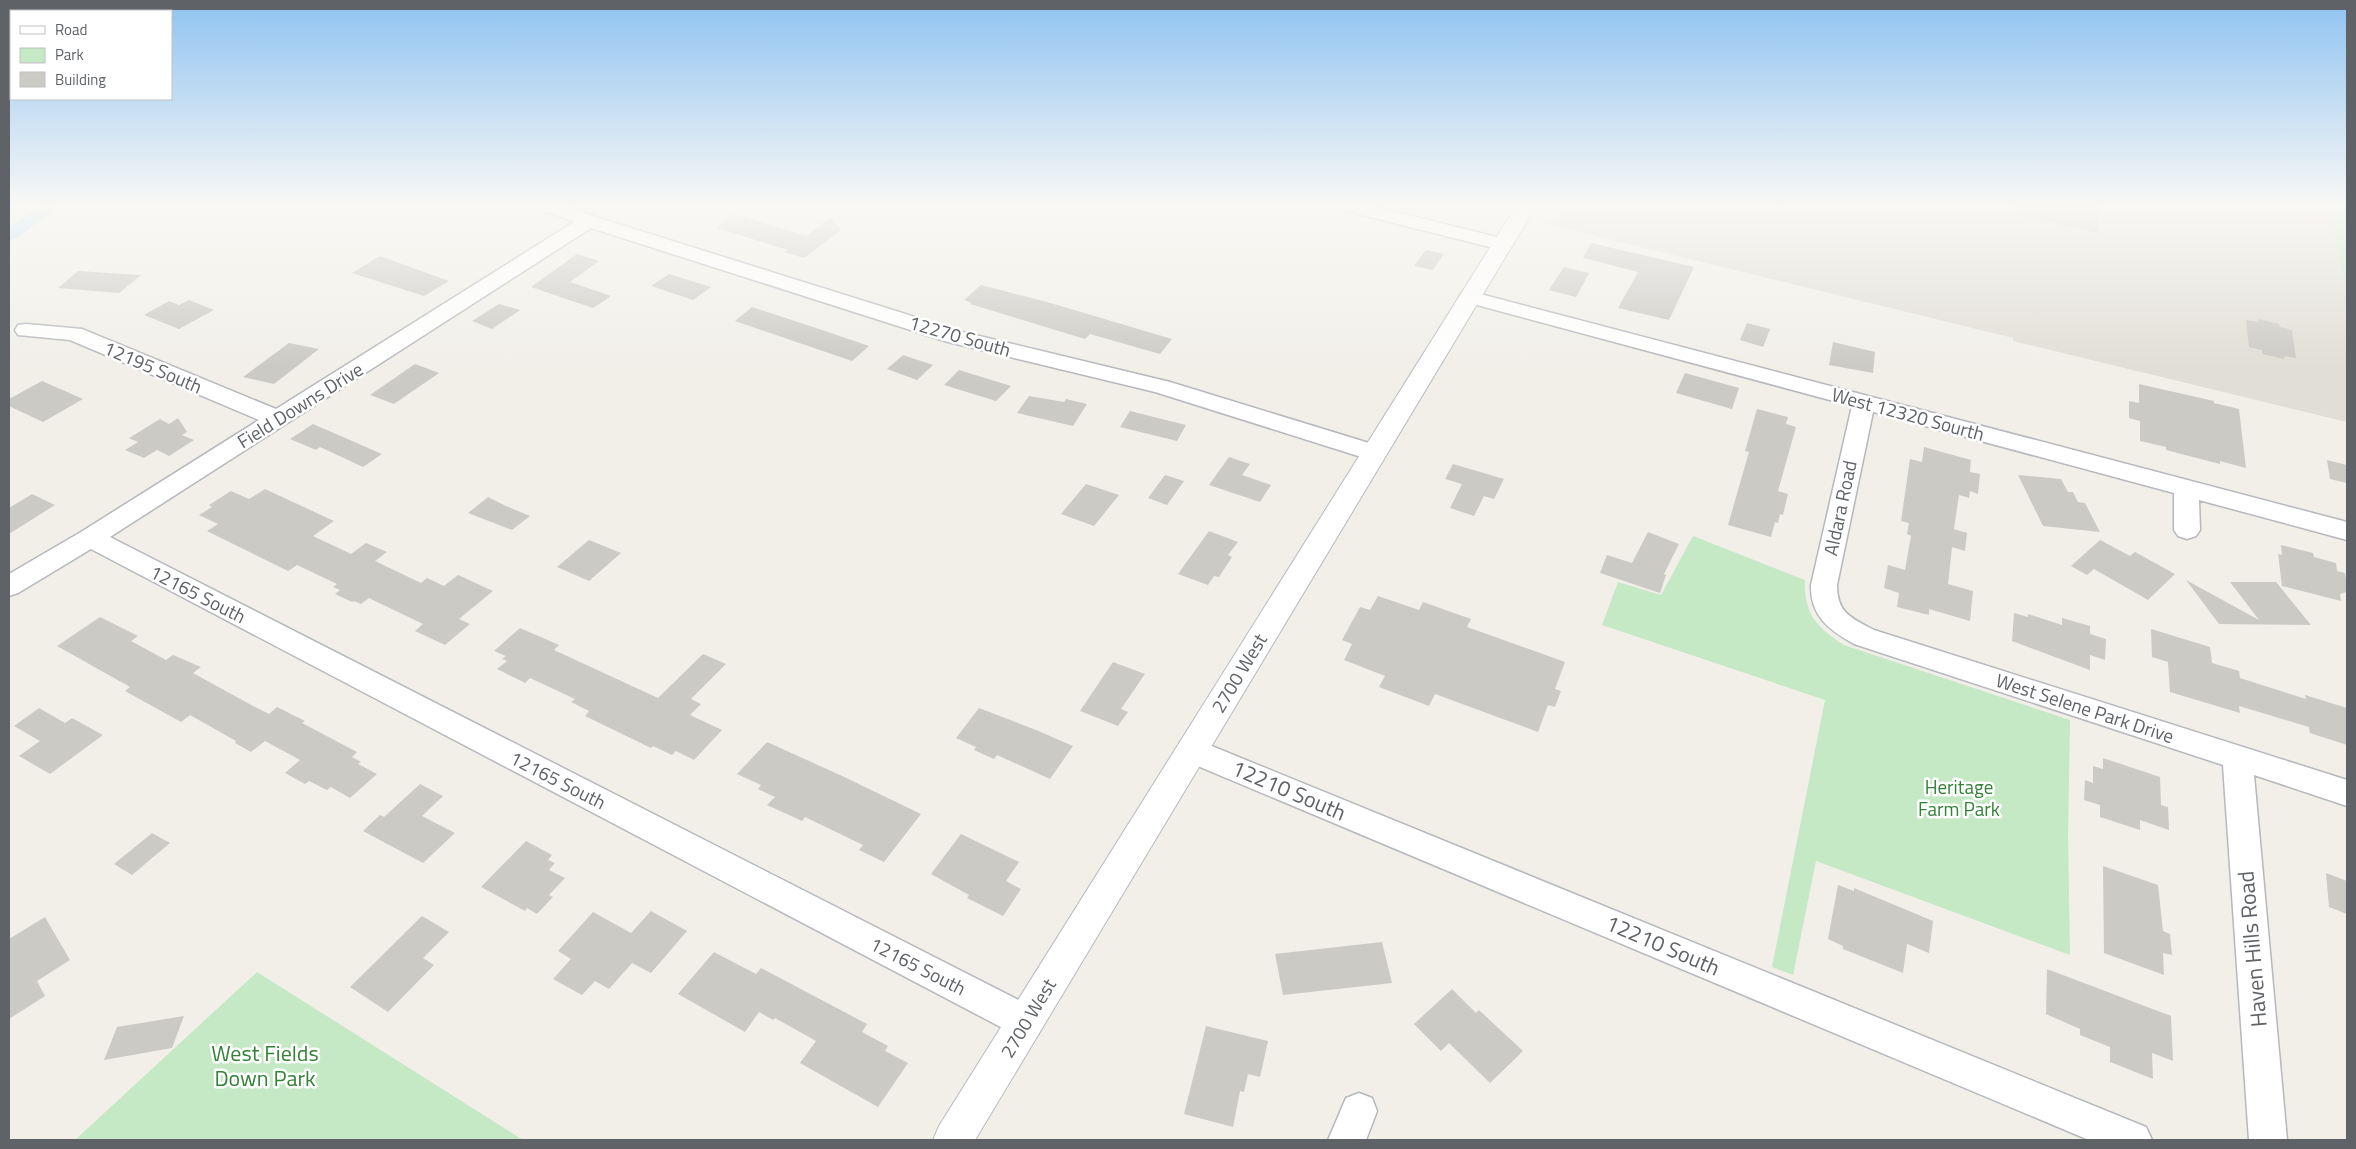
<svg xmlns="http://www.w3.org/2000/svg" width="2356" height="1149" font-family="'Titillium Web',sans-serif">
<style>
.education{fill:#e1ded6}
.green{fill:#c5e8c5}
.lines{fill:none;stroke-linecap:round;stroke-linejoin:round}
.canal{fill:#aadaff;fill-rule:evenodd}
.building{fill:#cccac5}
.street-casing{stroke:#b5b8bc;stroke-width:3}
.secondary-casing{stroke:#b6babf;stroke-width:2}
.street{fill:#fff;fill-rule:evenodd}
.secondary{fill:#fff;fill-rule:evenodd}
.labels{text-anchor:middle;stroke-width:5;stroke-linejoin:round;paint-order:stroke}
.street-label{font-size:19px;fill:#5f6368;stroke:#fff}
.park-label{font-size:19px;fill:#348238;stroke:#fff}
.near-street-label{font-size:22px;fill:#5f6368;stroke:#fff}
.near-park-label{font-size:22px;fill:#348238;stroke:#fff}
</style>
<rect width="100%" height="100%" fill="#f1efe8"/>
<path class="education" d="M1562 206H2347V422L2013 341V338L1542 223 1552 221Z"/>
<path class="green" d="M2329 206H2347V289Z
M1693 536 1805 580C1804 615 1817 627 1844 645L2070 720 2068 838 2070 955 1816 861 1793 975 1772 967 1825 700 1602 625 1618 582 1661 595Z
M257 972 523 1140H75Z"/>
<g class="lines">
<path class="canal" d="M40 206H60L15 239 9 240V227Z"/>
</g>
<path class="building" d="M2011 206H2098L2099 233 2011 213Z
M734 214 806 236 831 217 841 230 804 258 784 252 788 250 716 228Z
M1591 243 1694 267 1669 320 1618 308 1638 272 1583 258Z
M1426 250 1444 254 1433 270 1414 266Z
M577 254 599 261 570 282 611 296 593 308 531 287Z
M380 256 449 281 424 296 352 273Z
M1564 267 1589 273 1576 297 1549 290Z
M78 271 141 275 119 293 58 288Z
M669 274 711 287 693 300 651 286Z
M981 285 1047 302 1172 339 1160 354 1090 334 1085 339 970 304 972 303 964 300Z
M189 300 214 310 179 329 144 315 169 301 179 305Z
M499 304 520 310 492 329 472 321Z
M752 307 819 329 869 346 852 361 735 321Z
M2258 319 2279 324 2280 327 2292 330 2296 358 2284 356 2285 359 2262 354V350L2249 347 2246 320 2258 322Z
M1747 323 1770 329 1763 347 1740 340Z
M1833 342 1875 352 1873 373 1829 365Z
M289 343 319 349 274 384 243 377Z
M903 355 933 365 917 380 887 369Z
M415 364 439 373 394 404 370 395Z
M959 370 1011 386 996 401 944 385Z
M1685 373 1739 388 1732 409 1676 393Z
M42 381 83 399 43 422 9 406V399Z
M2139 384 2214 401V403L2239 409 2246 468 2220 461V464L2166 450V447L2140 441V421L2129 418V401L2139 403Z
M1029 396 1064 402 1066 399 1087 404 1073 426 1017 413Z
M1757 409 1788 417 1786 424 1796 427 1778 491 1788 494 1783 515 1780 514 1778 523 1775 522 1771 537 1728 525 1749 452 1745 451Z
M1130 411 1186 425 1177 441 1120 427Z
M178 418 187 432 182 435 194 440 169 456 157 450 144 458 125 450 138 442 129 438 160 419 169 424Z
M313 424 382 454 363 467 320 447 316 450 290 439Z
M1924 447 1971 460 1970 472 1980 474 1978 494 1970 491 1969 498 1959 495 1954 529 1967 533 1965 551 1952 547 1948 584 1973 591 1970 621 1929 609V615L1897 607 1899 593 1884 588 1888 565 1905 570 1911 536 1907 534 1909 523 1901 521 1910 459 1922 462Z
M1229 457 1250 464 1242 475 1271 485 1260 502 1209 485Z
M2327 460 2347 465V483L2330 479Z
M1453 464 1504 479 1494 499 1484 496 1474 516 1450 508 1462 484 1445 479Z
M1165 475 1184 481 1167 505 1148 498Z
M2018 475 2061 479 2068 492H2073L2078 502 2085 503 2100 532 2043 526Z
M1086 484 1119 495 1094 526 1061 514Z
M265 489 334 521 313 536 351 554 366 543 387 552 375 561 421 583 427 578 444 586 458 575 493 591 459 619 470 624 445 645 415 631 423 624 369 598 361 604 354 601 352 602 335 594 340 590 333 587 337 584 297 565 288 571 207 531 218 524 199 515 212 507 209 505 231 491 249 499Z
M32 494 55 505 9 534V508Z
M488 497 506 506 530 516 512 530 468 513Z
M1209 531 1238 542 1228 555 1232 557 1219 577 1214 576 1208 585 1178 574Z
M1648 532 1679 544 1664 574 1666 575 1660 593 1600 573 1607 555 1632 563Z
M589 540 621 553 589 581 557 567Z
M2100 540 2130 556 2135 552 2175 574 2148 600 2094 569 2087 575 2071 566Z
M2281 545 2313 553 2314 557 2336 563 2337 571 2345 573 2347 585V592L2340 594 2341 601 2282 586 2278 554 2282 555Z
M2186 580 2259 620 2230 582H2276L2311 625 2219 624Z
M1378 596 1419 610 1423 602 1471 619 1467 627 1565 662 1555 689 1561 691 1555 707 1548 705 1538 732 1435 694 1429 706 1379 687 1385 676 1344 660 1352 644 1342 640 1360 607 1370 610Z
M2014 613 2028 617V614L2062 625V618L2090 626V634L2106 639 2105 660 2090 655V670L2012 641Z
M100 617 138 636 131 641 166 660 173 655 201 667 193 673 253 706 269 714 277 707 305 721 302 723 357 752 352 757 361 762 358 764 377 774 350 798 331 787 327 790 309 781 305 784 285 773 300 760 265 741 251 752 235 743 236 741 190 715 181 722 125 691 130 687 57 646Z
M520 628 559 645 554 650 658 698 703 654 726 664 691 699 701 704 690 715 722 730 694 760 676 751 672 755 653 746 651 748 585 716 589 711 571 702 575 699 530 678 525 683 497 669 507 661 502 659 506 656 494 651Z
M2151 629 2210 647 2212 663 2239 671 2240 678 2306 699 2305 695 2347 708V745L2310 733 2309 727 2239 706 2240 713 2170 692 2168 662 2152 657Z
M1113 662 1145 674 1121 709 1128 712 1118 726 1080 711Z
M39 708 65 723 72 718 103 735 50 774 19 756 40 741 14 726Z
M979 708 1036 730 1073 746 1050 779 997 755 994 759 974 750 976 747 956 738Z
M767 742 840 775 921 814 884 862 859 850 863 845 805 817 802 821 767 805 775 797 758 789 761 785 737 774Z
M2103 758 2160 777 2161 805 2168 807 2169 830 2140 820V830L2100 817V805L2084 800 2085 780 2093 783V766L2103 769Z
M420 784 443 796 422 816 455 833 423 863 363 831 380 815 384 817Z
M152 833 170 843 132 875 114 864Z
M961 834 1019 862 1006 881 1021 889 1003 916 967 898 969 895 931 874Z
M526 841 552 855 548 860 555 863 549 870 565 878 549 895 553 897 537 914 527 908 525 911 481 887Z
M2103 866 2158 885 2163 931 2170 934 2172 955 2163 953 2164 975 2104 953Z
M2326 873 2347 881V914L2329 907Z
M1838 885 1854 891V888L1933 921 1929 953 1907 944 1903 973 1843 949V946L1828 939Z
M651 911 687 931 651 973 632 963 609 989 595 981 582 995 553 979 571 959 558 951 593 912 631 933Z
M422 916 449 932 423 958 434 965 388 1012 350 987Z
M45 917 70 960 37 981 45 996 9 1019V939Z
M1382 942 1392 983 1283 995 1275 954Z
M714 952 756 974 761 968 867 1024 862 1032 888 1046 885 1051 908 1063 878 1107 800 1063 816 1041 775 1018 773 1020 759 1012 745 1032 678 994Z
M2047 969 2171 1016 2173 1061 2152 1053 2153 1079 2110 1062V1047L2080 1035V1029L2046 1014Z
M1452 989 1476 1013 1479 1010 1523 1051 1490 1083 1449 1043 1441 1051 1414 1024Z
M184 1016 172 1048 104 1060 117 1027Z
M1206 1026 1268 1041 1260 1077 1248 1074 1244 1092 1240 1091 1233 1127 1184 1114Z"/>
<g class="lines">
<defs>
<path id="street" d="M541 206H566L596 217 963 332 1170 382 1382 447 1386 453 1382 459 1374 461 1155 392 948 342 591 228 110 537 1038 1010 1044 1022 1038 1034 1026 1039 1014 1034 91 549 18 593 9 596V574L81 532 259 420 70 340 18 335 15 330 18 325 26 324 82 329 276 409 574 222 543 210Z
M1340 206H1371L1509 240 1512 244 1509 248 1502 250 1342 210Z
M1469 291 2347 522V540L2199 500 2200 530 2196 536 2187 539 2178 536 2174 530V493L1873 412 1837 585C1837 613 1851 618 1874 630L2347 780V806L2254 775 2287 1140H2249L2223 765 1854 644C1829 630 1810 616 1811 585L1852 406 1462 301 1459 297 1462 293Z
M1192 738 2146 1127 2152 1140H2089L1181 759 1177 750 1181 741Z
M1359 1093 1372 1098 1377 1111 1366 1140H1328L1346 1098Z"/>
<path id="secondary" d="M1516 206H1536L975 1140H933L939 1126Z"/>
</defs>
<use href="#street" class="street-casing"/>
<use href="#secondary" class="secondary-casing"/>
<use href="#street" class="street"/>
<use href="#secondary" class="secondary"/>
</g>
<linearGradient id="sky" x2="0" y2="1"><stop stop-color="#8fc3f1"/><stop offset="0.56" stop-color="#f9f8f5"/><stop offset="1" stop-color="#f9f8f5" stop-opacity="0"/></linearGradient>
<rect width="2356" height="367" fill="url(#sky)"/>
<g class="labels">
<g class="street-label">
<text transform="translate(960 336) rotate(16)" y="7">12270 South</text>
<text transform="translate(153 367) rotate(23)" y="7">12195 South</text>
<text transform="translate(300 405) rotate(-32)" y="7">Field Downs Drive</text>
<text transform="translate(1908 414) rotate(15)" y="7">West 12320 Sourth</text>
<text transform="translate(1840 508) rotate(-78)" y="7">Aldara Road</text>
<text transform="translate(198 594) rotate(27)" y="7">12165 South</text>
<text transform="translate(1239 673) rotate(-59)" y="7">2700 West</text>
<text transform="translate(2085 708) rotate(18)" y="7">West Selene Park Drive</text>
<text transform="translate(558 780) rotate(27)" y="7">12165 South</text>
<text transform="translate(918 966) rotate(27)" y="7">12165 South</text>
<text transform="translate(1028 1018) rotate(-59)" y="7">2700 West</text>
</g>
<g class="park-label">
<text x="1959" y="794">Heritage<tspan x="1959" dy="22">Farm Park</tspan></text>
</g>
<g class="near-street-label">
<text transform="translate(1289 790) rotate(23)" y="8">12210 South</text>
<text transform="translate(1663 945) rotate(23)" y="8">12210 South</text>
<text transform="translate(2252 949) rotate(-95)" y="8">Haven Hills Road</text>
</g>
<g class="near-park-label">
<text x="265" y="1061">West Fields<tspan x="265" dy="25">Down Park</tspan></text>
</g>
</g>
<rect width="2356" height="1149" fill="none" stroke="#5f6368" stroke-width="20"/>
<rect x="10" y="10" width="162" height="90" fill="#ffffff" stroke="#bfc1c3"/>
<rect x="20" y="26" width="25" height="8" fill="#ffffff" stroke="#bfc1c3"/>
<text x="55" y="35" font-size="15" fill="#5f6368">Road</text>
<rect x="20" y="48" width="25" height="15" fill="#c5e8c5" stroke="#bfc1c3"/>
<text x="55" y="60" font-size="15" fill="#5f6368">Park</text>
<rect x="20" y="72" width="25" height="15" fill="#cccac5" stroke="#bfc1c3"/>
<text x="55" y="85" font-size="15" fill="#5f6368">Building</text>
</svg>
